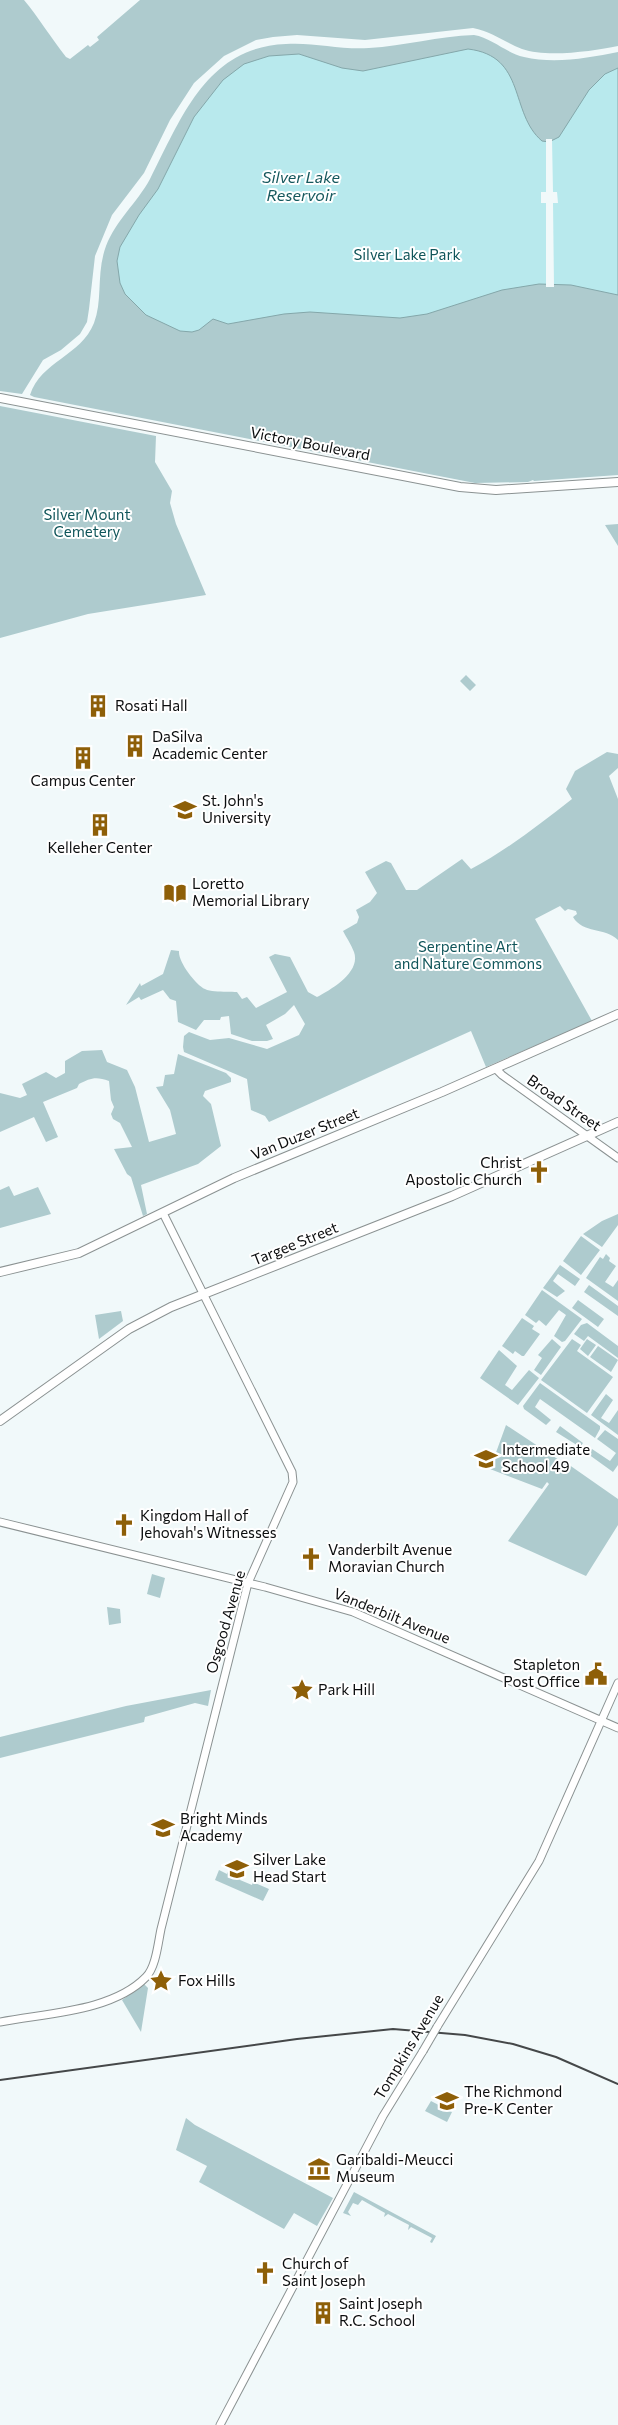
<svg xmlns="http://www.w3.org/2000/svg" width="618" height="2425" font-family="Commissioner,sans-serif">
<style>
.green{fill:#aecbce}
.water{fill:#b8e9ed;stroke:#84a7aa}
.pier{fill:#f1f9fa}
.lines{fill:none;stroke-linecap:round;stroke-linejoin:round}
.tertiary-casing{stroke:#8b9292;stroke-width:9}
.secondary-casing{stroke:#8b9292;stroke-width:10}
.tertiary{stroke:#fff;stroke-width:7}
.secondary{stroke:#fff;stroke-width:8}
.rail{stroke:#454849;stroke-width:2}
.tertiary-bridge-casing{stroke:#8b9292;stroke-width:9;stroke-linecap:butt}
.tertiary-bridge{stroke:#fff;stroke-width:7}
.labels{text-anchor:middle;stroke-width:4;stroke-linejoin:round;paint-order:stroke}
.park-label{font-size:15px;fill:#10555a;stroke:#fff}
.street-label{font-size:15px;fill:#0c0e0f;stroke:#fff}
.poi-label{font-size:15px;fill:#0c0e0f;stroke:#fff;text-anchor:start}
.water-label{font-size:16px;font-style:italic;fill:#15585d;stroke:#fff}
</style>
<rect width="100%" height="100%" fill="#f1f9fa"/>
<path class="green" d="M0 0H24C39 18 51 38 66 57L70 59 88 45 90 47 99 40 97 37 140 0H618V46C593 51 547 58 522 49 505 42 492 32 473 28L365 40 297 35 273 37 256 40 224 56 194 83 170 120 144 173 112 215 95 256 89 309 87 322 80 334 61 350 43 360 22 394 0 391Z
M474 35C492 38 506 53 524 57 554 64 589 58 618 52V475L534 481 533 480 528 482 475 483 34 397 30 395C41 361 81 356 94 323 103 300 96 273 106 246 116 220 137 203 150 179 181 119 206 47 286 44 313 42 341 50 369 48 404 46 439 36 474 35Z
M0 406 156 436 155 462 172 491 170 503 176 524 206 595 88 614 0 638Z
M618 524V546L605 525Z
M466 675 476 685 470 691 460 681Z
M607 752 618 754V768L609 776 618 799V940C605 927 583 934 573 917L577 914 576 911 568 909 565 911 560 906 535 919 592 1021 486 1067 471 1031 269 1122 265 1116 251 1110 247 1079 184 1052 183 1047 184 1036 189 1032 210 1040 229 1038 267 1049 299 1035 305 1024 294 1005 285 1014 266 1025 273 1039 267 1041H252L231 1034 229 1016 221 1017 220 1020H204L196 1030 178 1022 176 1001 170 999 163 990 141 1000 139 997 126 1005 140 983 141 986 163 974 171 950 179 951C178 962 196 985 205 989 213 993 228 991 237 992L242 999 247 997 256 1008 287 992 269 957 275 954 290 957 308 992 317 997C332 989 361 972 354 952 351 944 346 937 343 931L357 923 359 917 356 910 370 902 377 893 365 872 386 861 391 863 406 890H417L462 859 471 869C507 850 540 824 572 799L566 789 575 771Z
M102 1050 107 1062 127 1070 135 1087 149 1142 176 1134 170 1110 156 1087 163 1086 165 1075 174 1074 178 1054 226 1073 231 1078V1082L205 1091 203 1096 211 1104 221 1146 198 1164 141 1185 147 1214 143 1216 131 1177 127 1174 114 1149 132 1147 120 1123 113 1119 111 1114 114 1107 111 1100 109 1081C96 1076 90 1078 79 1084L77 1088 43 1102 58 1137 46 1142 34 1117 0 1132V1093L20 1098 27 1095 22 1084 46 1072 56 1078 65 1073V1061L82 1051Z
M9 1186 14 1196 38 1187 51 1214 0 1228V1190Z
M618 1214V1225L602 1247 583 1234 602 1221Z
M581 1236 600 1250 581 1275 563 1261Z
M606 1254 610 1258 609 1261 616 1266 605 1282 613 1287 618 1280V1301L586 1278 600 1257 603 1259Z
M560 1265 580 1279 575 1286 558 1274 553 1281 565 1291 557 1297 543 1288Z
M589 1285 618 1306V1316L584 1292Z
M542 1290 582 1319 565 1341 562 1342 554 1336 566 1315 559 1310 546 1326 539 1320 536 1323 525 1315Z
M578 1300 604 1319 598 1327 572 1308Z
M121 1311 123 1321 99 1339 95 1315Z
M522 1318 534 1326 532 1329 540 1334 524 1356H522L515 1351 513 1354 502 1346Z
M587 1323 618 1346V1358L588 1336 584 1341 574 1334 581 1325Z
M552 1339 561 1347 541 1375 534 1370 542 1358 538 1355Z
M572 1339 581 1345 577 1351 613 1377 587 1413 541 1380Z
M587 1339 596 1345 588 1356 580 1349Z
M598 1346 618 1360 611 1372 590 1357Z
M499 1350 517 1366 505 1385 512 1390 529 1370 539 1378 518 1405 480 1378Z
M540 1383 600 1426V1429L595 1438 540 1399 535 1407 551 1420 546 1425 524 1409 523 1406Z
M606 1394 613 1400 601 1418 609 1423 618 1410V1435L591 1415Z
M506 1425 559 1460 561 1467 565 1462 618 1499V1525L586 1576 508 1541 549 1484 547 1482 542 1489 490 1469Z
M560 1426 583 1443 580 1447 556 1432Z
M605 1430 618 1439V1465L613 1472 588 1454 592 1449 610 1461 616 1453 597 1439Z
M152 1574 165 1578 160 1598 147 1594Z
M107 1607 120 1609 121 1623 109 1625Z
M211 1690 208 1706 195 1703 145 1717 144 1722 0 1758V1737L126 1706Z
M233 1860 247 1866 240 1880 252 1885 253 1882 269 1889 263 1901 215 1880 219 1870 227 1874Z
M144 1984 148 1988 141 2032 122 2000Z
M431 2101 452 2112 447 2122 425 2111Z
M186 2118 195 2125 333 2198 317 2226 294 2213 284 2229 199 2182 207 2166 176 2150Z
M354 2192 436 2236 432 2243 430 2242 432 2238 411 2227 408 2230 409 2225 388 2214 384 2217 385 2213 362 2200 358 2205 353 2203 348 2212 351 2216 343 2213Z"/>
<path class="water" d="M468 49C527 56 509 113 542 141L549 142 559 137 589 90 605 74 618 68V295L571 285 539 284 502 290 427 314 400 318 310 312 284 314 228 324 213 319 199 330 192 332 180 331 146 315 125 294 120 283 117 261 120 247 139 215 158 189 194 117 223 80 244 64 269 56 299 54 342 68 363 71Z"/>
<path class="pier" d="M552 139 553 192H557L558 203H553L554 287H546V203H541V192H546V139Z"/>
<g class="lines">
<defs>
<path id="tertiary" d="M496 1069 502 1075 618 1158
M0 1522 265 1587 353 1612 618 1728
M0 2022C45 2013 112 2012 146 1977 156 1967 158 1943 161 1929L248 1583 293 1482 292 1472 163 1213
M437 2027 539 1861 618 1683
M220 2425 383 2116 423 2051"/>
<path id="secondary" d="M0 398 460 487 496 490 618 482
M0 1272 79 1253 234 1178 442 1092 618 1014
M0 1421 129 1329 171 1307 452 1196 618 1122"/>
</defs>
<use href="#tertiary" class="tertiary-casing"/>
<use href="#secondary" class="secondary-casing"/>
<use href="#tertiary" class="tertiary"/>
<use href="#secondary" class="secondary"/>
<path class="rail" d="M0 2080 297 2039 393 2029 465 2035 513 2044 556 2057 618 2084"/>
<defs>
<path id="tertiary-bridge" d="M423 2051 437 2027"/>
</defs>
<use href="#tertiary-bridge" class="tertiary-bridge-casing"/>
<use href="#tertiary-bridge" class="tertiary-bridge"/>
</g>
<defs>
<symbol id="building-bare" viewBox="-9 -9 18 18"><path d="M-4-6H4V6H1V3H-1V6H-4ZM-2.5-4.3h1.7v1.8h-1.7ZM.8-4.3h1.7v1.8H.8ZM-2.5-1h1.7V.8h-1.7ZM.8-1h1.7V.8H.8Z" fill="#8e5f08" stroke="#fff" stroke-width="2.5" paint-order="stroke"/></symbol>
<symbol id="university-bare" viewBox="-9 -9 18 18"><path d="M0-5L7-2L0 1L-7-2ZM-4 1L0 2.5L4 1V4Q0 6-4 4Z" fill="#8e5f08" stroke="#fff" stroke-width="2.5" paint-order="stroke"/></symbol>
<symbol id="library-bare" viewBox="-9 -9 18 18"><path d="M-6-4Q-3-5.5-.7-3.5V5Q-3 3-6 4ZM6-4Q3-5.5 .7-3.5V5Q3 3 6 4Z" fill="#8e5f08" stroke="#fff" stroke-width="2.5" paint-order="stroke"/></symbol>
<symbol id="church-bare" viewBox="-9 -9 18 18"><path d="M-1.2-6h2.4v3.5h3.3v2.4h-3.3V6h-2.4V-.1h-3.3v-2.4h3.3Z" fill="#8e5f08" stroke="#fff" stroke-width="2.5" paint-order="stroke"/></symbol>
<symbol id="school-bare" viewBox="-9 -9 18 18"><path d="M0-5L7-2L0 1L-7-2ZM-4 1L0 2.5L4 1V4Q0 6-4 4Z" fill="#8e5f08" stroke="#fff" stroke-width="2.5" paint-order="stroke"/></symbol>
<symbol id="civic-bare" viewBox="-9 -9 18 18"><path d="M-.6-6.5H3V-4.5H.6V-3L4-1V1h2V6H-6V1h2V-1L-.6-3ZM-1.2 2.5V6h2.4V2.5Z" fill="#8e5f08" stroke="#fff" stroke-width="2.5" paint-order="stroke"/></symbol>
<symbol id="sight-bare" viewBox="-9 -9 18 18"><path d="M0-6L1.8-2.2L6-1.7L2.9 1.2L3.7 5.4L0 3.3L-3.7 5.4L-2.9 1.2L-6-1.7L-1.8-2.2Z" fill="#8e5f08" stroke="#fff" stroke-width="2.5" paint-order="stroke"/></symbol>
<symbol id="museum-bare" viewBox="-9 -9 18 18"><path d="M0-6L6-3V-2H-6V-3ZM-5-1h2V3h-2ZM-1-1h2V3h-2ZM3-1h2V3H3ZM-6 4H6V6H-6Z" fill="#8e5f08" stroke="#fff" stroke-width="2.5" paint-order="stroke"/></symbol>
</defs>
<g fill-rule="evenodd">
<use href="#building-bare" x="82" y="690" width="32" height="32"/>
<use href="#building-bare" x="119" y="730" width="32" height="32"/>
<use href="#building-bare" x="67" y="742" width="32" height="32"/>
<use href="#university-bare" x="169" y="794" width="32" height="32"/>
<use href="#building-bare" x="84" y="809" width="32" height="32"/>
<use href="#library-bare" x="159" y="877" width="32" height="32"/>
<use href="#church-bare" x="523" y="1156" width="32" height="32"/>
<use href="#school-bare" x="470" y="1443" width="32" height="32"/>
<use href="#church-bare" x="108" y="1509" width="32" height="32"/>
<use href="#church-bare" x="295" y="1543" width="32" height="32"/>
<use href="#civic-bare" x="580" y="1658" width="32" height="32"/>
<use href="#sight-bare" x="286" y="1674" width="32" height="32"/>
<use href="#school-bare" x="147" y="1812" width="32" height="32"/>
<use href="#school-bare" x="221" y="1853" width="32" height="32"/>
<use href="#sight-bare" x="145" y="1965" width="32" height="32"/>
<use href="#school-bare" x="431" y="2085" width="32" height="32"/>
<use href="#museum-bare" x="303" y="2153" width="32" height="32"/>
<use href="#church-bare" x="249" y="2257" width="32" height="32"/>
<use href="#building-bare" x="307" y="2297" width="32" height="32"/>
</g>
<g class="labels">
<g class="park-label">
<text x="407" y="260">Silver Lake Park</text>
<text x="87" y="520">Silver Mount<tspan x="87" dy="17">Cemetery</tspan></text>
<text x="468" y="952">Serpentine Art<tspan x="468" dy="17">and Nature Commons</tspan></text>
</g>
<g class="street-label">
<text transform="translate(310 444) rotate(11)" y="5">Victory Boulevard</text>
<text transform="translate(564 1103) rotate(35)" y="5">Broad Street</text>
<text transform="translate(305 1134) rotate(-22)" y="5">Van Duzer Street</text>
<text transform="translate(295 1244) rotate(-22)" y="5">Targee Street</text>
<text transform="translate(392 1616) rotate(22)" y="5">Vanderbilt Avenue</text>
<text transform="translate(226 1622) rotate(-74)" y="5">Osgood Avenue</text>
<text transform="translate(409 2047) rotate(-59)" y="5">Tompkins Avenue</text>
</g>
<g class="poi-label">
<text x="115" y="711">Rosati Hall</text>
<text x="152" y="742">DaSilva<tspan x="152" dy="17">Academic Center</tspan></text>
<text x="83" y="786" text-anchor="middle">Campus Center</text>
<text x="202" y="806">St. John's<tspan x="202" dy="17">University</tspan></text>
<text x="100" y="853" text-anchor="middle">Kelleher Center</text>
<text x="192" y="889">Loretto<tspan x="192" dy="17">Memorial Library</tspan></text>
<text x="522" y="1168" text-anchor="end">Christ<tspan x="522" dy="17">Apostolic Church</tspan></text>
<text x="502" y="1455">Intermediate<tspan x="502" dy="17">School 49</tspan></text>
<text x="140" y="1521">Kingdom Hall of<tspan x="140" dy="17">Jehovah's Witnesses</tspan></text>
<text x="328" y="1555">Vanderbilt Avenue<tspan x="328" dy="17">Moravian Church</tspan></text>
<text x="580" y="1670" text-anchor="end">Stapleton<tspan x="580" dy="17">Post Office</tspan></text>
<text x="318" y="1695">Park Hill</text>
<text x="180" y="1824">Bright Minds<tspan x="180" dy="17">Academy</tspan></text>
<text x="253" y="1865">Silver Lake<tspan x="253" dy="17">Head Start</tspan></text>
<text x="178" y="1986">Fox Hills</text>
<text x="464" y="2097">The Richmond<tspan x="464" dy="17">Pre-K Center</tspan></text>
<text x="336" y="2165">Garibaldi-Meucci<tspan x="336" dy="17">Museum</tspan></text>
<text x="282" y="2269">Church of<tspan x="282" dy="17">Saint Joseph</tspan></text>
<text x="339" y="2309">Saint Joseph<tspan x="339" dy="17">R.C. School</tspan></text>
</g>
<g class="water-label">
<text x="301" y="183">Silver Lake<tspan x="301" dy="18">Reservoir</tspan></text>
</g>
</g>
</svg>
